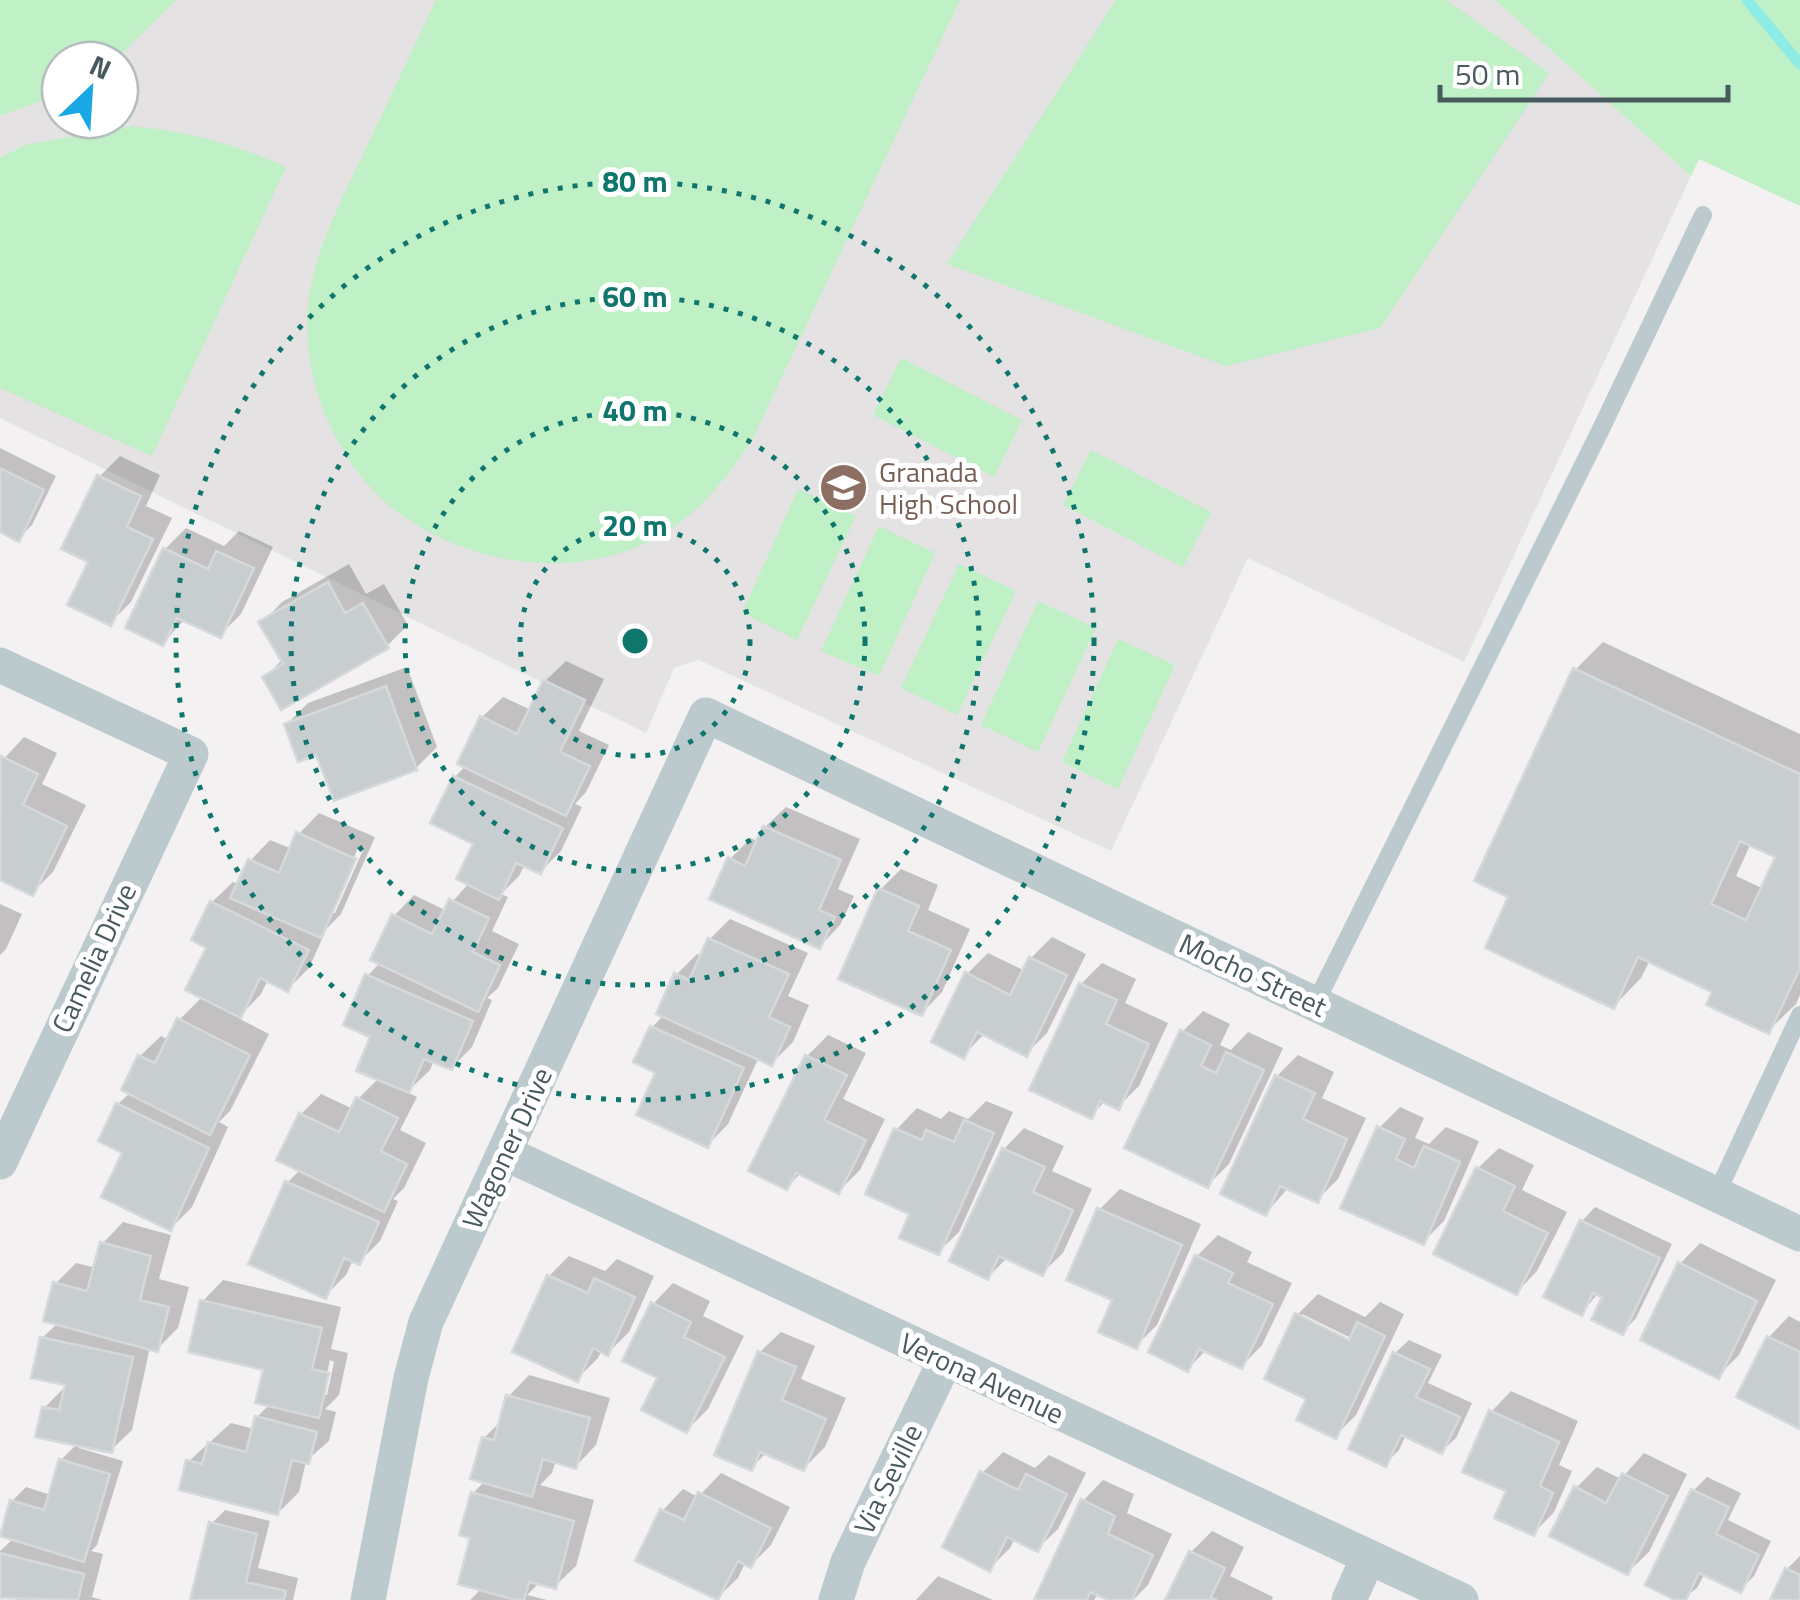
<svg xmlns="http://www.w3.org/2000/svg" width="1800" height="1600" font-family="'Titillium Web',sans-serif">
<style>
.education{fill:#e4e2e3;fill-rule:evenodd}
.green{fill:#c0f0c6}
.shadow{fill:#0003;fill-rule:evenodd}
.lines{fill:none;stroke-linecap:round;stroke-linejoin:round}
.stream{stroke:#8eece7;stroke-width:11}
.building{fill:#c8cdd0;stroke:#d5d9dc;stroke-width:2.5;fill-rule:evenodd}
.lane{stroke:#bccacd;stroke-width:18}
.street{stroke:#bccacd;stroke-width:35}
.ring{fill:none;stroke:#0f766e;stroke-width:5;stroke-dasharray:5 10}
.labels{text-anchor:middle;stroke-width:10;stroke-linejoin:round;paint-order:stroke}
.education-label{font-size:28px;fill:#785e54;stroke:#fff;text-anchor:start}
.street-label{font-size:28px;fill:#485a5e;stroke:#fff}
.centre{fill:#0f766e;stroke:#fff;stroke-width:5}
.ring-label{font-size:30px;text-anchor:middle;font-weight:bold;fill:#0f766e;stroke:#fff;stroke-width:10;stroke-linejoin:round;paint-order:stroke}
</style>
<rect width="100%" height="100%" fill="#f3f1f1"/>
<path class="education" d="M0 0H1495L1691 176 1464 662 1248 558 1111 851 699 660 674 668 646 733 0 418ZM60 60H120V120H60Z"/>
<path class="green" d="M0 0H176L115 60H60V94L0 116Z
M436 0H960L753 438C729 476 699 514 659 536 577 583 468 566 395 510 342 469 309 396 307 330 305 264 341 202 368 144 391 96 413 48 436 0Z
M1116 0H1446L1549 73 1380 328 1226 366 947 264Z
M1495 0H1800V206L1699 159 1691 176Z
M131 126C190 132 232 143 286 167L152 456 0 388V158L25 145Z
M901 358 1022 420 994 477 873 415Z
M1091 450 1211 512 1183 567 1063 505Z
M798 489 856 516 797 640 742 613Z
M879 526 935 553 879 676 821 651Z
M959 564 1016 591 957 715 901 688Z
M1038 601 1096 628 1038 752 981 725Z
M1118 639 1175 665 1118 789 1062 762Z"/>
<path class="shadow" d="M0 448 56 476 32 525 18 539 0 530Z
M120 456 160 475 146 506 172 518 131 602 110 623 91 561 99 477Z
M186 528 224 546 239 531 273 547 241 614 220 635 185 619 163 643 165 549Z
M349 564 366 594 384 584 408 625 387 646 265 677 283 659 262 623 282 602Z
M1603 642 1800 734V995L1796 1004 1768 1031 1716 991 1650 960 1641 978 1614 1006 1575 670ZM1751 843 1779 856 1764 889 1736 876Z
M566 661 604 679 579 731 609 745 586 792 575 804 582 807 561 851 541 871 525 864 519 876 501 894 508 897 492 931 519 944 498 988 487 998 492 1000 472 1047 451 1068 434 1060 430 1070 407 1092 417 1097 400 1130 426 1143 404 1188 393 1199 398 1201 380 1241 359 1262 353 1260 346 1275 325 1296 252 1263 288 1182 301 1169V1114L321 1094 353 1109 358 1099 379 1078 367 976 380 963 394 916 414 895 445 910 469 883 476 843 455 777 466 765 482 717 503 697 531 710 545 681Z
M407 667 437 747 416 768 318 752 287 724 308 703Z
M24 737 57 753 42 784 86 805 53 872 32 893 0 878V763Z
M786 807 860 839 838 889 854 896 840 925 820 946 730 859 751 838 758 842 765 827Z
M319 813 375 837 341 914 327 928 309 968 288 989 268 980 261 994 238 1018 269 1034 230 1111 219 1122 228 1127 192 1207 171 1228 125 1152 118 1104 131 1092 140 1056 161 1036 169 1040 179 1020 203 996 212 902 233 882 239 884 250 861 270 840 292 849 299 834ZM359 846 364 848 335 913H329Z
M901 869 938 885 928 910 970 929 942 992 922 1013 880 890Z
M0 904 22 914 6 949 0 955Z
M730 919 808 953 788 996 809 1005 793 1042 772 1063 759 1057 728 1124 708 1145 659 1071 652 1027 664 1015 676 975 697 954 702 956 710 939Z
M1052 937 1086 954 1047 1033 1026 1054 985 1033 963 1056 967 974 988 953 1025 971 1031 958Z
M1102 963 1136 979 1125 1003 1168 1023 1139 1086 1118 1107 1105 1101 1091 1116 1081 984Z
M1203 1011 1230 1024 1220 1045 1231 1050 1248 1032 1283 1048 1229 1164 1208 1185 1182 1032Z
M828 1035 866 1053 843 1099 885 1119 860 1170 839 1191 801 1173 787 1187 751 1170 807 1056Z
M1298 1055 1334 1072 1322 1098 1366 1118 1338 1179 1317 1200 1289 1187 1266 1213 1277 1076Z
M986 1101 1013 1112 959 1232 938 1252 913 1213 897 1129 917 1108 941 1119 949 1111 968 1119Z
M1400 1107 1424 1118 1415 1138 1429 1144 1446 1127 1479 1141 1444 1221 1423 1242 1379 1128Z
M1024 1128 1064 1146 1052 1171 1092 1189 1063 1253 1042 1273 1008 1257 988 1277 1004 1149Z
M1499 1148 1534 1165 1522 1190 1567 1212 1537 1271 1517 1292 1478 1168Z
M1120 1189 1201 1224 1157 1325 1136 1346 1115 1299 1099 1210Z
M1595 1207 1672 1244 1636 1318 1623 1332 1605 1296 1599 1292 1582 1313V1221Z
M123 1222 171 1235 159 1279 189 1287 178 1328 157 1349 150 1347 132 1430 111 1450 80 1444 79 1448 123 1461 97 1545 91 1551 103 1554 92 1597 102 1600H19L0 1595V1551L14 1538 12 1501 26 1487 51 1495 61 1460 78 1443 44 1408 69 1383 42 1338 58 1323 55 1284 76 1263 96 1268 103 1243Z
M1218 1235 1252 1252 1247 1262 1292 1283 1262 1345 1242 1366 1207 1349 1188 1369 1197 1256Z
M1700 1243 1776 1280 1739 1355 1718 1376 1680 1264Z
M569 1256 605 1271 617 1259 654 1276 629 1332 608 1353 602 1350 598 1358 577 1379 549 1276Z
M223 1280 341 1307 331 1349 348 1353 339 1395 325 1409 336 1412 329 1441 306 1461 299 1492 278 1513 189 1461 231 1423 254 1429 257 1417 270 1404 266 1368 203 1301ZM330 1360 334 1362 327 1395H322Z
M673 1283 710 1301 703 1316 744 1336 708 1409 687 1430 661 1377 653 1304Z
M1318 1294 1365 1317 1380 1302 1404 1314 1356 1415 1335 1436 1309 1398 1297 1315ZM1302 1314 1361 1343 1359 1347 1302 1319Z
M1789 1316 1800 1322V1426L1769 1337Z
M781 1332 815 1346 801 1379 846 1398 825 1447 804 1468 767 1452 751 1468 760 1352Z
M1409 1340 1442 1355 1428 1383 1472 1403 1456 1438 1442 1451 1406 1435 1399 1450 1385 1464 1395 1353Z
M529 1375 610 1398 596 1445 576 1466 556 1460 552 1473 540 1485 594 1500 576 1566 555 1586 540 1582 527 1595 547 1600H470L482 1588 473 1536V1493L485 1481 484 1438 502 1420 509 1396Z
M1511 1391 1578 1421 1559 1465 1572 1471 1554 1512 1534 1533 1510 1490 1491 1412Z
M1003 1452 1035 1468 1049 1455 1086 1473 1058 1529 1037 1549 1015 1538 1010 1548 989 1569 982 1473Z
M1644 1453 1687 1474 1649 1552 1628 1572 1576 1488 1597 1467 1621 1479Z
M721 1473 790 1507 771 1545 751 1565 745 1563 738 1578 717 1598 638 1560 663 1510 683 1489 698 1497Z
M1707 1477 1741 1493 1728 1520 1771 1541 1754 1576 1740 1590 1705 1573 1697 1588 1681 1600 1693 1491Z
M1103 1480 1134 1494 1127 1513 1172 1534 1148 1585 1133 1600H1114L1099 1593 1094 1600H1039L1083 1501Z
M225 1510 270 1521 258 1568 298 1578 293 1600H193L211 1524Z
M1212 1531 1244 1547 1230 1576 1273 1597 1272 1600H1168L1191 1552Z
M1800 1556V1600H1772L1787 1569Z
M938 1576 993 1600H916Z"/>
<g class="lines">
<path class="stream" d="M1747 0 1800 64"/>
</g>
<path class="building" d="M0 468 44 490 19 542 0 532Z
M97 475 141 496 127 527 153 539 111 626 67 605 88 562 61 549Z
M163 548 208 569 216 551 254 568 221 638 177 618 163 646 125 628Z
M328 582 345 613 363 603 389 648 281 710 262 677 283 664 258 622Z
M1573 668 1800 774V968L1769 1034 1706 1005 1712 992 1638 957 1614 1009 1485 948 1508 897 1474 881ZM1740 841 1775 857 1746 920 1711 904Z
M543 680 585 700 560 752 590 766 566 816 457 764 480 716 517 734Z
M386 686 417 770 334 801 316 755 298 762 284 724Z
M1 756 38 774 23 805 67 826 33 896 0 880Z
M453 776 563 828 541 874 516 863 499 900 456 879 473 844 430 823Z
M763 826 841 860 819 910 835 917 820 949 709 899 728 857 745 866Z
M296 832 356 859 321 938 230 898 248 859 279 873Z
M878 888 919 906 908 931 951 950 922 1016 838 979Z
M449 899 489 918 473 952 500 965 478 1012 370 960 392 914 432 934Z
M210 901 309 950 288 992 260 978 241 1018 185 990 206 948 191 940Z
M708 938 789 974 769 1017 790 1027 772 1066 656 1014 674 973 689 980Z
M1029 957 1067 975 1027 1057 977 1032 964 1059 931 1042 965 972 1010 995Z
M365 974 473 1021 452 1070 424 1059 409 1093 356 1071 370 1037 343 1025Z
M1079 983 1117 1000 1106 1024 1149 1044 1119 1110 1100 1101 1092 1119 1029 1090Z
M177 1018 250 1055 210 1135 121 1090 138 1055 155 1063Z
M650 1026 744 1068 708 1148 636 1115 655 1073 633 1062Z
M1180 1030 1211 1045 1201 1066 1216 1073 1226 1052 1264 1070 1208 1188 1124 1148Z
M805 1055 847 1075 824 1120 866 1140 839 1194 796 1173 787 1190 748 1171Z
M1275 1075 1315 1093 1303 1119 1347 1139 1318 1203 1280 1186 1266 1216 1220 1194Z
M356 1097 398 1118 381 1151 407 1164 384 1212 276 1160 299 1113 339 1132Z
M116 1103 209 1148 171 1231 101 1197 122 1153 98 1141Z
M964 1120 994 1133 939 1255 899 1238 909 1214 865 1194 894 1128 922 1140 926 1130 954 1142Z
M1377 1126 1405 1139 1396 1159 1414 1168 1424 1146 1460 1162 1424 1245 1340 1208Z
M1002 1148 1045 1167 1033 1192 1073 1210 1043 1276 999 1256 988 1280 949 1261Z
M1476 1167 1515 1186 1503 1211 1548 1233 1517 1295 1433 1254Z
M285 1181 379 1222 360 1265 344 1258 326 1299 248 1264Z
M1097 1208 1182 1245 1137 1349 1098 1332 1112 1300 1066 1280Z
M1580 1220 1660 1258 1623 1335 1591 1320 1602 1297 1593 1293 1582 1316 1543 1297Z
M100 1242 151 1256 140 1300 169 1307 158 1352 43 1321 53 1282 87 1291Z
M1195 1255 1233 1273 1228 1283 1273 1304 1242 1369 1199 1349 1188 1372 1148 1352Z
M1678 1262 1757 1301 1719 1379 1640 1340Z
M547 1275 588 1293 594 1278 635 1297 608 1356 593 1348 578 1382 512 1352Z
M200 1300 322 1328 312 1369 329 1373 319 1418 255 1403 263 1370 188 1352Z
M651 1302 691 1322 684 1337 725 1357 687 1433 641 1410 657 1378 622 1361Z
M1295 1313 1349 1340 1357 1322 1385 1336 1336 1439 1296 1420 1306 1399 1264 1379Z
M1767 1336 1800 1352V1429L1736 1397Z
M40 1337 133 1357 112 1453 35 1437 42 1407 59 1410 65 1385 31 1378Z
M758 1351 796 1367 782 1400 826 1419 804 1471 760 1452 752 1471 714 1455Z
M1393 1352 1430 1369 1416 1397 1460 1417 1442 1454 1401 1435 1386 1467 1348 1449Z
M506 1395 590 1418 576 1469 543 1459 532 1497 470 1479 482 1437 494 1440Z
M1489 1410 1559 1442 1540 1486 1553 1493 1534 1536 1494 1518 1506 1491 1462 1472Z
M255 1416 317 1432 309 1464 292 1460 278 1515 179 1490 186 1460 202 1464 208 1442 246 1452Z
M59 1459 110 1474 84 1562 0 1536 10 1500 44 1510Z
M980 1471 1018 1490 1026 1474 1067 1494 1038 1552 1007 1537 990 1572 942 1547Z
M1622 1473 1668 1496 1628 1575 1549 1536 1574 1486 1606 1503Z
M1691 1489 1729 1507 1716 1534 1759 1555 1741 1593 1699 1573 1686 1600H1675L1645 1585Z
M471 1492 574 1521 556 1589 529 1582 524 1600H516L458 1584 470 1538 459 1535Z
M698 1492 771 1528 751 1568 738 1561 718 1600 635 1561 660 1509 684 1520Z
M1081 1499 1115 1516 1108 1534 1153 1555 1132 1600H1108L1090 1592 1087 1600H1034Z
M209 1522 257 1534 246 1582 286 1591 284 1600H190Z
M1189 1551 1225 1568 1211 1597 1216 1600H1165Z
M0 1553 84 1574 78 1600 0 1598Z
M1785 1568 1800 1575V1600H1770Z"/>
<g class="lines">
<path class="lane" d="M1315 1004 1601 429 1703 215
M1716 1195 1800 1015"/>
<path class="street" d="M0 665 191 754 0 1162
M505 1153 1461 1600
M368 1600 411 1378 426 1322 706 715 1800 1234
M836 1600 848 1562 945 1361
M1349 1600 1368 1558"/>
</g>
<g class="ring">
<circle cx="635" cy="641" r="115"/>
<circle cx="635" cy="641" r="230"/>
<circle cx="635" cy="641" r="344"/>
<circle cx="635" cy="641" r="459"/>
</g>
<defs>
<symbol id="school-disc" viewBox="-11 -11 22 22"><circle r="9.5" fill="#8d6e63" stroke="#fff"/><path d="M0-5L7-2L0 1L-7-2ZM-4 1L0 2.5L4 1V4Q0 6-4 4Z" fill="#fff"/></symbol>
</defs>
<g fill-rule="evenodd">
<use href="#school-disc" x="816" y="460" width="55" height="55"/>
</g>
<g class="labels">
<g class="education-label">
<text x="879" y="482">Granada<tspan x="879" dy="32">High School</tspan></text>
</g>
<g class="street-label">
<text transform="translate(94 958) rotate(-65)" y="10">Camelia Drive</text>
<text transform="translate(1253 975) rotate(25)" y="10">Mocho Street</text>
<text transform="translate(507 1148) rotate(-65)" y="10">Wagoner Drive</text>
<text transform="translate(982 1378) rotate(25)" y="10">Verona Avenue</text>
<text transform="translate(888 1479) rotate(-64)" y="10">Via Seville</text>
</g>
</g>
<circle cx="635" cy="641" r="15" class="centre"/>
<g class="ring-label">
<text x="635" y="192">80 m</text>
<text x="635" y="307">60 m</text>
<text x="635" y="421">40 m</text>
<text x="635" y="536">20 m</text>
</g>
<g transform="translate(90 90) rotate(25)"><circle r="48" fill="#ffffff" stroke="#b6bdbf" stroke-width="2.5"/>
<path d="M0-8L18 38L0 25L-18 38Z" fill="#19a7e5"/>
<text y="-15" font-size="28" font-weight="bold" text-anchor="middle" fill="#485a5e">N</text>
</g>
<path d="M1440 85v15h288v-15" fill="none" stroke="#485a5e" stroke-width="5"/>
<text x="1455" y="85" font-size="30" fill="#485a5e" stroke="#ffffff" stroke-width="8" paint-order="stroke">50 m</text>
</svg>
